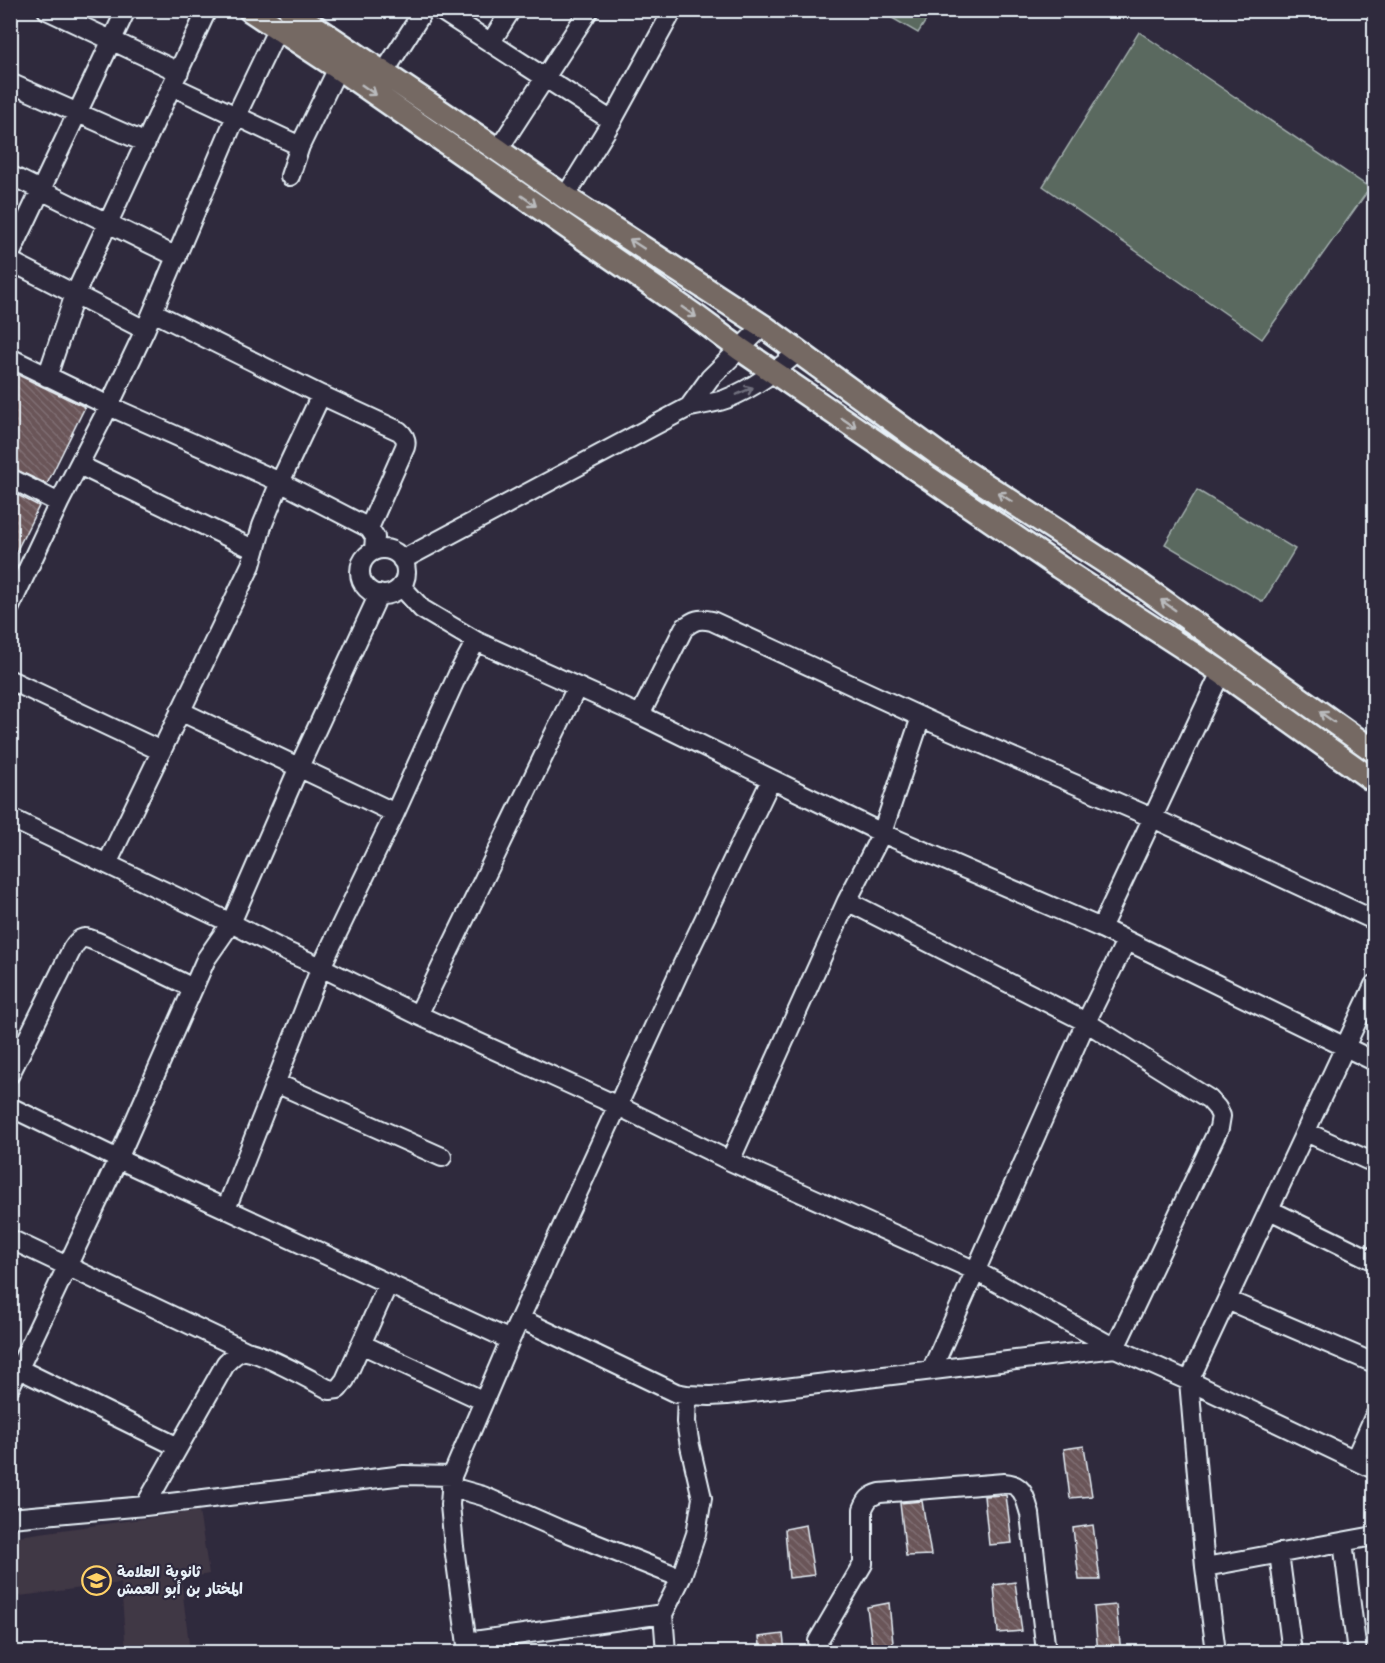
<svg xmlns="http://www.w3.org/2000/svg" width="1385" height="1663" font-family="Kalam,'Playpen Sans Arabic',sans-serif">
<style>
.built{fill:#413745}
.pitch{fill:#5a695f;stroke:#a1adac;stroke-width:1.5}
.building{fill:url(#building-back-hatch);stroke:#e8f1f8;stroke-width:1.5}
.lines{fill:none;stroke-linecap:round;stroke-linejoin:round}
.minor-casing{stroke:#e8f1f8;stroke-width:22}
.major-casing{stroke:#e8f1f8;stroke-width:27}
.minor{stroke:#2f2a3d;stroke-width:18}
.major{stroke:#756964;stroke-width:22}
.oneway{stroke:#babbbd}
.oneway2{stroke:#70707e}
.labels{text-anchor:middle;stroke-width:4.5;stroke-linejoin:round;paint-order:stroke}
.poi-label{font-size:15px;font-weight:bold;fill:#e8f1f8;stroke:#2f2a3d;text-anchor:start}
</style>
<defs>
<pattern id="building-back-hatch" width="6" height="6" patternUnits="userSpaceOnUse" patternTransform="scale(1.5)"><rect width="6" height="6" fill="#6a5559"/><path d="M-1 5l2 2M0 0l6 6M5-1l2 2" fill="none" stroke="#7f6e72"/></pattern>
</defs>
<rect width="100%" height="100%" fill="#2f2a3d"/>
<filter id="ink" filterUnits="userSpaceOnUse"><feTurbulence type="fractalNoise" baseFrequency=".0167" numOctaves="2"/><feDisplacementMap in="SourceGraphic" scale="12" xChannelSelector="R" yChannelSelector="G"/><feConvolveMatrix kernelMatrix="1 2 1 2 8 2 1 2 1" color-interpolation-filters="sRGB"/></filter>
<g filter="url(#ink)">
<path class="built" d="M199 1511 209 1574 181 1579 190 1652H126L121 1583 12 1597 11 1599V1537Z"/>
<path class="pitch" d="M880 11H932L918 33Z
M1139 32 1370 188 1262 339 1043 186Z
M1197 490 1295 549 1263 602 1165 544Z"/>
<path class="building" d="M10 371 85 407 47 484 10 467Z
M10 491 39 506 10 564Z
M1084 1446 1092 1496 1070 1498 1064 1449Z
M1006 1495 1012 1543 989 1545 984 1496Z
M922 1501 931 1555 906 1556 900 1503Z
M806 1525 814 1575 789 1578 785 1529Z
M1093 1525 1100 1580H1079L1073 1528Z
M1015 1582 1022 1631 998 1633 994 1585Z
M889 1603 894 1653H873L867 1607Z
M1116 1605 1121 1653H1098L1094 1607Z
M783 1634 785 1653H761L759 1637Z"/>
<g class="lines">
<defs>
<path id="minor" d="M47 10 179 72
M440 10 612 121
M491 42 511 10
M383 74 424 10
M10 83 146 143
M172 86 300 146
M498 150 589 10
M10 175 177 257
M290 176 300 146 338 68
M565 197 612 121 673 10
M10 255 126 10
M10 261 145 330
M153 312 321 395 399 431C405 436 407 440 405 447L369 528
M10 358 109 406 280 482 369 528 375 537 374 550
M47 377 75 294 207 10
M689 407 710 378 763 326
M79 465 255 550
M10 478 59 503
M360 572a23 23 0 1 1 46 0a23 23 0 1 1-46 0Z
M402 560 689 407C701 405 715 403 726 399 754 388 776 371 798 352
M401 586 422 609 476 641 640 715 882 833 1101 928 1374 1061
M10 607 59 503 109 406 145 330 236 116 278 28
M10 680 161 751
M180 711 395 813
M640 715 684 628C694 620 699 618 712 621L936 724 1153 818 1374 920
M10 818 231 923 287 952 321 967 418 1015 618 1106 730 1161 976 1271 1115 1348 1219 1128 1221 1116 1217 1108 1209 1099 1086 1022 847 901
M107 864 251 565 262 526 280 482 321 395
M1101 928 1221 672
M418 1015 577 687
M10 1074 72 949C81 934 85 937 100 943L193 988
M276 1083 442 1157
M10 1107 118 1159 510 1340
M1306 1132 1374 1163
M730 1161 847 901 882 833 921 717
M226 1209 321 967 395 813 458 674 476 641
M1270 1210 1374 1261
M10 1239 246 1351
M1227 1300 1374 1363
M521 1319 676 1393 687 1395 710 1396 727 1395 1115 1348 1189 1381 1374 1469
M361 1344 484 1401
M19 1369 178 1447
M932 1369 1086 1022 1126 941
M10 1387 118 1159 206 959 231 923 299 767 379 594
M1355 1459 1374 1417
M451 1487 483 1496 561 1530 681 1578
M145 1506 226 1363C231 1358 237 1351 245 1351 259 1351 315 1382 330 1390L338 1389 345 1380 388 1284
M10 1518 145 1506 404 1475 452 1476
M1343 1542 1357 1652
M1279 1553 1292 1652
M1205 1567 1374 1536
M663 1614 666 1652
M467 1642 663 1614 681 1578 696 1534 702 1498 690 1446 686 1422 687 1395
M468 1652 454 1547 450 1505 452 1476 510 1340 680 970 771 780
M820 1652 818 1641 863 1564V1509C867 1499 870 1496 880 1493L1004 1483C1024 1484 1025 1498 1030 1514L1046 1652
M1216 1652 1205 1567 1189 1381 1374 985"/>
<path id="major" d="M250 10 338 68 697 317 740 349 1059 567 1221 672 1374 781
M290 10 498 150 565 197 763 326 941 456 1142 586 1374 751"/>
</defs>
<use href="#minor" class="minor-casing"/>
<use href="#major" class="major-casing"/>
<use href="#minor" class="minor"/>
<use href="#major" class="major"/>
</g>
<defs><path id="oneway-shaft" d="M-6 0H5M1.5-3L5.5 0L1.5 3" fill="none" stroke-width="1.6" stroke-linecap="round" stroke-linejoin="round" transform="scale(1.5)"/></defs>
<g class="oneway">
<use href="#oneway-shaft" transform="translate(369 90) rotate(35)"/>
<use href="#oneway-shaft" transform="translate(529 201) rotate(35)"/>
<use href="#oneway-shaft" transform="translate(637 244) rotate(-147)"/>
<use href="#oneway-shaft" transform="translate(689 312) rotate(35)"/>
<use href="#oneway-shaft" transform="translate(849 423) rotate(34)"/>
<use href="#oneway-shaft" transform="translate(1005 497) rotate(-147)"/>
<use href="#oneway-shaft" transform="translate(1168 605) rotate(-145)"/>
<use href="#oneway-shaft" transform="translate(1327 717) rotate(-145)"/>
</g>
<use class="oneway2" href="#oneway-shaft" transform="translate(745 391) rotate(-24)"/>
</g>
<defs>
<symbol id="school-ring" viewBox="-11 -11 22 22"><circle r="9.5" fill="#2f2a3d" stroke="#ffd166" stroke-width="1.5"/><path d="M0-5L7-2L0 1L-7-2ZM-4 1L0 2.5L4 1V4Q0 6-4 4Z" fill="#ffd166"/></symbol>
</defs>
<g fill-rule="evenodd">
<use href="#school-ring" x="80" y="1564" width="33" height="33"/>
</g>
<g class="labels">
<g class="poi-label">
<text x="117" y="1577">ثانوية العلامة<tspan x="117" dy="17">المختار بن أبو العمش</tspan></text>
</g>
</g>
<rect width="1385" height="1663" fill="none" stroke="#2f2a3d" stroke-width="36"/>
<rect x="18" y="18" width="1349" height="1627" fill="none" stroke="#e8f1f8" stroke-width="2" filter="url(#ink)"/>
</svg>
